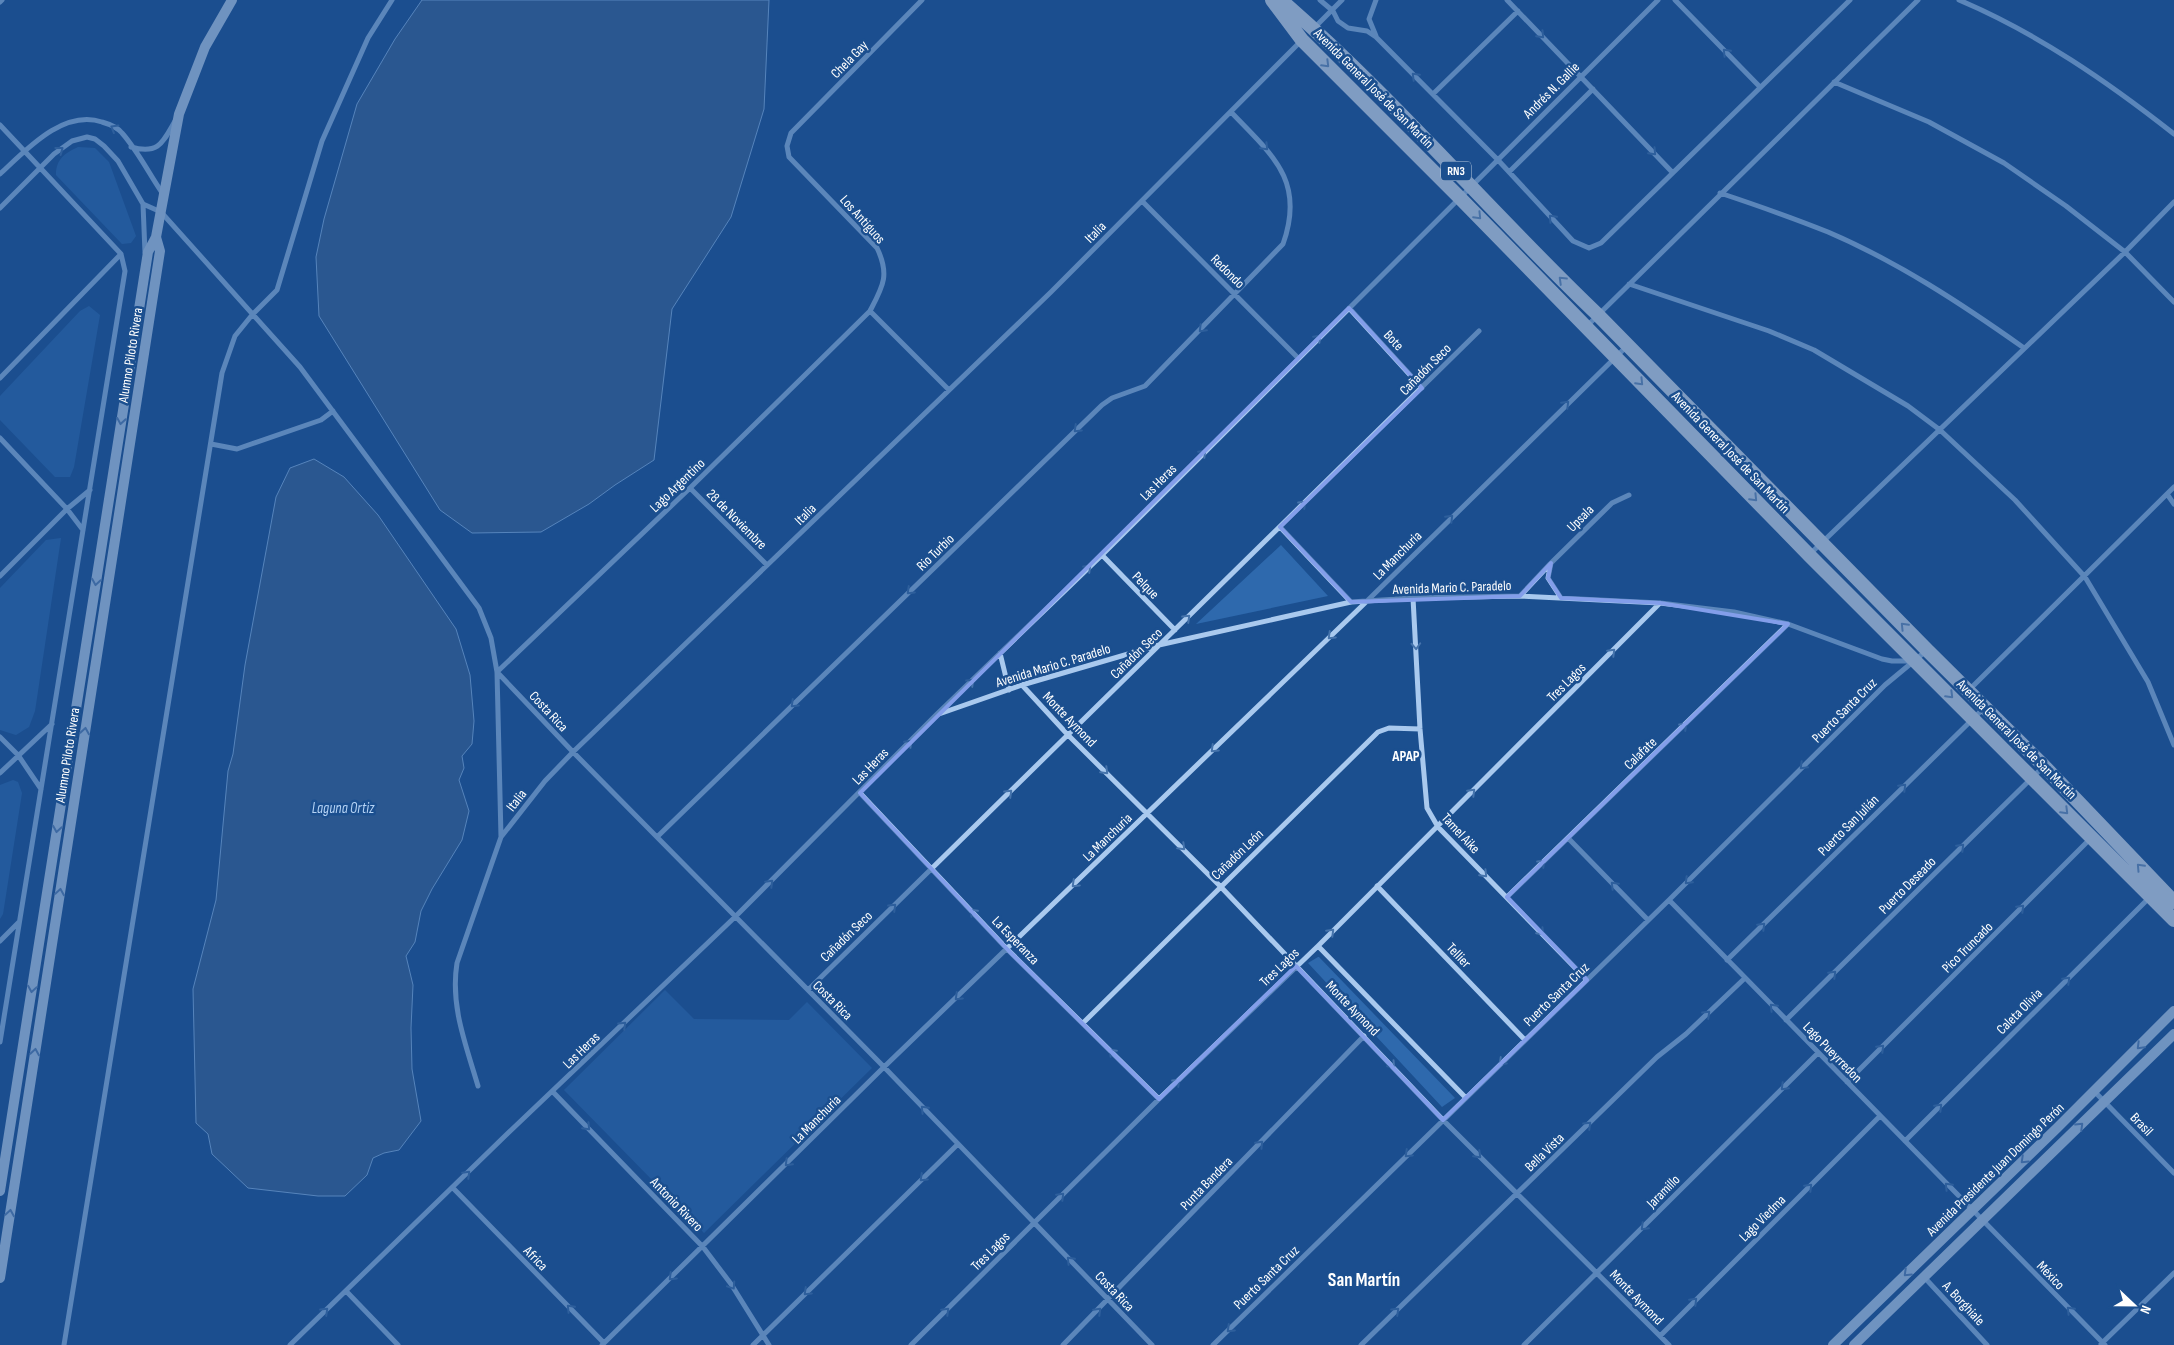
<svg xmlns="http://www.w3.org/2000/svg" width="2174" height="1345" font-family="'Sofia Sans Condensed',sans-serif">
<style>
.green{fill:#2e69ad}
.water{fill:#3c6290;stroke:#9cc4f0}
.lines{fill:none;stroke-linecap:round;stroke-linejoin:round}
.minor{stroke:#a9c9ee;stroke-width:5}
.secondary{stroke:#d6e6fa;stroke-width:10}
.trunk{stroke:#f8faff;stroke-width:14}
.oneway{stroke:#4674ac}
.oneway2{stroke:#7e9cc1}
.oneway3{stroke:#668bba}
.marked{fill:none;stroke:#839eea;stroke-width:4;stroke-linejoin:round}
.labels{text-anchor:middle;stroke-width:5;stroke-linejoin:round;paint-order:stroke}
.shield{fill:#1b4f8f;stroke:#bbcadd;stroke-width:1}
.shield-label{font-size:12px;font-weight:bold;fill:#fff}
.street-label{font-size:14px;fill:#fff;stroke:#1b4f8f}
.neighbourhood-label{font-size:15px;font-weight:bold;fill:#fff;stroke:#1b4f8f}
.water-label{font-size:15px;font-style:italic;fill:#b5d3f5;stroke:#1b4f8f}
.district-label{font-size:19px;font-weight:bold;fill:#fff;stroke:#1b4f8f}
</style>
<rect width="100%" height="100%" fill="#1b4f8f"/>
<path class="green" d="M78 147 95 148 109 162 136 236 131 243 122 244 56 175C56 159 65 153 78 147Z
M89 306 100 315 74 467 70 477H55L0 420V396L80 311Z
M61 538 35 711 29 727 16 735 0 730V588L46 540Z
M1281 545 1328 596 1196 624Z
M13 780 18 782 22 793 3 914 0 919V785Z
M1318 957H1319L1455 1098 1442 1107 1308 963Z
M665 990 694 1019 789 1020 807 1002 872 1068 704 1233 564 1090Z"/>
<path class="water" d="M422 0H769L764 109 731 217 672 309 654 460 615 485 589 504 541 532 472 533 440 510 319 316 316 257 324 219 357 104 395 39Z
M314 459 344 477 378 515 456 629 470 675 474 721 472 744 462 756 464 768 459 780 469 811 462 840 432 889 421 911 415 942 406 956 413 985 411 1028 412 1069 421 1121 399 1150 384 1153 373 1158 367 1175 345 1196H318L248 1188 212 1154 208 1134 196 1123 193 989 216 900 228 771 233 754 245 665 276 497 290 468Z"/>
<g class="lines">
<path class="minor" d="M922 0 791 133 787 146 789 157 877 248C890 275 883 286 870 311L949 390
M1320 0 1333 11 1338 21 1348 28 1367 31 1376 37 1497 159 1573 241 1589 248 1601 243 1850 0
M1376 0 1369 19 1376 36
M1507 0 1672 172
M1675 0 1760 87
M1959 0C2037 33 2108 82 2174 134
M0 2 2 0
M1314 28 1342 0
M1834 82 1929 122 2004 163 2066 206 2125 252 2174 302
M1433 94 1518 11
M0 125 121 254 125 271 0 1042
M131 147C159 155 163 142 175 121
M1509 172 1593 89
M0 174C26 150 63 109 102 122 109 124 117 127 122 133 138 151 149 174 163 194
M1720 193C1756 205 1793 218 1828 232 1898 262 1962 304 2024 348
M1142 201 1298 358
M143 204 145 253
M0 208 54 154 72 141 87 137 95 139 104 146 118 161 143 204 161 212 300 367 479 608 491 638 497 672 501 837
M1629 284 1769 331 1814 350 1908 406 1940 430 2015 500 2085 577 2148 682 2174 745
M1349 308 1422 388
M1587 326 1918 0
M0 378 121 254
M0 438 67 509 83 530
M211 444 237 449 321 420 333 411
M690 488 767 565
M2167 494 2174 504
M1280 527 1351 602
M1810 554 2125 252 2174 202
M1102 555 1175 630
M0 576 67 509 90 490
M1520 596 1550 564
M1413 598 1420 729 1427 808 1438 827 1587 980
M1561 598 1548 578 1551 563 1612 503 1629 495
M1000 653 1009 690
M497 672 573 752 884 1067 1152 1345
M497 672 690 488 870 311
M1022 685 1068 735 1220 886 1443 1120 1669 1345
M1969 690 2174 487
M939 714 1022 685 1159 645 1351 602 1413 598 1520 596 1660 603 1734 612 1788 624 1882 659 1892 661H1911
M0 737 18 755 41 789
M0 773 52 724
M860 793 1008 950 1159 1099
M657 837 1102 405 1112 398 1145 386 1283 244C1306 180 1271 154 1231 112
M1568 838 1648 920
M1377 886 1525 1040
M1507 897 1788 624
M1669 900 2105 1345
M0 941 19 922
M1318 946 1466 1098
M1727 960 1984 708
M808 990 1479 331
M1786 1020 2044 766
M1083 1023 1378 732 1389 728 1420 729
M1847 1082 2090 839
M478 1086C466 1045 450 1006 457 963L501 837 545 781 573 752 1051 292 1301 41
M2094 1091 2174 1173
M553 1092 703 1247 731 1284 769 1345
M1905 1141 2150 897
M453 1188 604 1343
M1924 1277 1987 1345
M346 1291 398 1345
M1660 1336 1880 1116
M2101 1344 2174 1273
M64 1345 222 373 235 336 252 315 277 290 322 141 368 38 392 0
M290 1345 506 1135 735 917 936 715 1102 555 1658 0
M602 1345 884 1067 1366 602 1627 346
M753 1345 958 1144
M911 1345 1159 1099 1318 946 1660 603
M1063 1345 1364 1036
M1213 1345 1669 900 1885 685 1926 651
M1361 1345 1657 1057 1686 1034 1745 978
M1524 1345 1818 1053"/>
<path class="secondary" d="M0 1191 148 252 156 237 179 114 205 47 232 0
M0 1278 160 251 156 237
M1833 1345 2057 1128 2174 1011
M1854 1345 2174 1034"/>
<path class="trunk" d="M1272 0 1302 40 1459 197 1809 555 2174 920
M1281 0C1393 97 1490 212 1597 314L1927 650 2044 766 2174 902"/>
</g>
<defs><path id="oneway-chevron" d="M-2-3.5L2.5 0L-2 3.5" fill="none" stroke-width="1.6" stroke-linecap="round" stroke-linejoin="round" transform="scale(1.25)"/></defs>
<g class="oneway">
<use href="#oneway-chevron" transform="translate(1541 35) rotate(46)"/>
<use href="#oneway-chevron" transform="translate(1726 52) rotate(-134)"/>
<use href="#oneway-chevron" transform="translate(1415 76) rotate(-135)"/>
<use href="#oneway-chevron" transform="translate(114 128) rotate(-149)"/>
<use href="#oneway-chevron" transform="translate(1265 147) rotate(46)"/>
<use href="#oneway-chevron" transform="translate(60 150) rotate(-37)"/>
<use href="#oneway-chevron" transform="translate(1653 152) rotate(47)"/>
<use href="#oneway-chevron" transform="translate(1552 218) rotate(-133)"/>
<use href="#oneway-chevron" transform="translate(1202 329) rotate(135)"/>
<use href="#oneway-chevron" transform="translate(1318 338) rotate(-45)"/>
<use href="#oneway-chevron" transform="translate(1566 404) rotate(-45)"/>
<use href="#oneway-chevron" transform="translate(1077 429) rotate(136)"/>
<use href="#oneway-chevron" transform="translate(1203 453) rotate(-45)"/>
<use href="#oneway-chevron" transform="translate(1303 504) rotate(-44)"/>
<use href="#oneway-chevron" transform="translate(1450 518) rotate(-45)"/>
<use href="#oneway-chevron" transform="translate(1088 568) rotate(-44)"/>
<use href="#oneway-chevron" transform="translate(910 591) rotate(136)"/>
<use href="#oneway-chevron" transform="translate(1187 618) rotate(-44)"/>
<use href="#oneway-chevron" transform="translate(1331 636) rotate(136)"/>
<use href="#oneway-chevron" transform="translate(1416 646) rotate(87)"/>
<use href="#oneway-chevron" transform="translate(1612 652) rotate(-45)"/>
<use href="#oneway-chevron" transform="translate(971 682) rotate(-44)"/>
<use href="#oneway-chevron" transform="translate(794 704) rotate(136)"/>
<use href="#oneway-chevron" transform="translate(1684 726) rotate(-44)"/>
<use href="#oneway-chevron" transform="translate(909 743) rotate(-46)"/>
<use href="#oneway-chevron" transform="translate(1214 749) rotate(136)"/>
<use href="#oneway-chevron" transform="translate(1803 766) rotate(135)"/>
<use href="#oneway-chevron" transform="translate(1105 771) rotate(45)"/>
<use href="#oneway-chevron" transform="translate(1903 787) rotate(-45)"/>
<use href="#oneway-chevron" transform="translate(1472 792) rotate(-45)"/>
<use href="#oneway-chevron" transform="translate(1009 793) rotate(-44)"/>
<use href="#oneway-chevron" transform="translate(1182 847) rotate(45)"/>
<use href="#oneway-chevron" transform="translate(1961 847) rotate(-45)"/>
<use href="#oneway-chevron" transform="translate(1542 863) rotate(-44)"/>
<use href="#oneway-chevron" transform="translate(1484 874) rotate(46)"/>
<use href="#oneway-chevron" transform="translate(1688 881) rotate(135)"/>
<use href="#oneway-chevron" transform="translate(770 883) rotate(-45)"/>
<use href="#oneway-chevron" transform="translate(1075 884) rotate(136)"/>
<use href="#oneway-chevron" transform="translate(1614 885) rotate(-135)"/>
<use href="#oneway-chevron" transform="translate(893 907) rotate(-44)"/>
<use href="#oneway-chevron" transform="translate(2021 908) rotate(-45)"/>
<use href="#oneway-chevron" transform="translate(973 912) rotate(-133)"/>
<use href="#oneway-chevron" transform="translate(1762 926) rotate(-45)"/>
<use href="#oneway-chevron" transform="translate(1331 932) rotate(-45)"/>
<use href="#oneway-chevron" transform="translate(1541 932) rotate(46)"/>
<use href="#oneway-chevron" transform="translate(1833 974) rotate(-45)"/>
<use href="#oneway-chevron" transform="translate(2067 980) rotate(-45)"/>
<use href="#oneway-chevron" transform="translate(958 997) rotate(136)"/>
<use href="#oneway-chevron" transform="translate(1773 1007) rotate(-134)"/>
<use href="#oneway-chevron" transform="translate(1707 1014) rotate(-44)"/>
<use href="#oneway-chevron" transform="translate(623 1025) rotate(-44)"/>
<use href="#oneway-chevron" transform="translate(1881 1048) rotate(-45)"/>
<use href="#oneway-chevron" transform="translate(1112 1052) rotate(-135)"/>
<use href="#oneway-chevron" transform="translate(1502 1062) rotate(136)"/>
<use href="#oneway-chevron" transform="translate(1392 1065) rotate(47)"/>
<use href="#oneway-chevron" transform="translate(1177 1082) rotate(-44)"/>
<use href="#oneway-chevron" transform="translate(1784 1087) rotate(135)"/>
<use href="#oneway-chevron" transform="translate(1939 1107) rotate(-45)"/>
<use href="#oneway-chevron" transform="translate(924 1109) rotate(-134)"/>
<use href="#oneway-chevron" transform="translate(1588 1125) rotate(-44)"/>
<use href="#oneway-chevron" transform="translate(587 1127) rotate(46)"/>
<use href="#oneway-chevron" transform="translate(1260 1144) rotate(-46)"/>
<use href="#oneway-chevron" transform="translate(1408 1154) rotate(136)"/>
<use href="#oneway-chevron" transform="translate(1478 1155) rotate(45)"/>
<use href="#oneway-chevron" transform="translate(788 1163) rotate(135)"/>
<use href="#oneway-chevron" transform="translate(467 1174) rotate(-45)"/>
<use href="#oneway-chevron" transform="translate(923 1178) rotate(136)"/>
<use href="#oneway-chevron" transform="translate(1948 1186) rotate(-134)"/>
<use href="#oneway-chevron" transform="translate(1809 1187) rotate(-45)"/>
<use href="#oneway-chevron" transform="translate(1061 1196) rotate(-45)"/>
<use href="#oneway-chevron" transform="translate(1644 1227) rotate(135)"/>
<use href="#oneway-chevron" transform="translate(1070 1260) rotate(-134)"/>
<use href="#oneway-chevron" transform="translate(672 1277) rotate(136)"/>
<use href="#oneway-chevron" transform="translate(732 1286) rotate(56)"/>
<use href="#oneway-chevron" transform="translate(807 1292) rotate(136)"/>
<use href="#oneway-chevron" transform="translate(1694 1301) rotate(-45)"/>
<use href="#oneway-chevron" transform="translate(570 1308) rotate(-134)"/>
<use href="#oneway-chevron" transform="translate(2070 1310) rotate(-134)"/>
<use href="#oneway-chevron" transform="translate(325 1311) rotate(-44)"/>
<use href="#oneway-chevron" transform="translate(946 1311) rotate(-45)"/>
<use href="#oneway-chevron" transform="translate(1098 1311) rotate(-45)"/>
<use href="#oneway-chevron" transform="translate(1396 1311) rotate(-44)"/>
<use href="#oneway-chevron" transform="translate(1230 1329) rotate(136)"/>
</g>
<g class="oneway2">
<use href="#oneway-chevron" transform="translate(1326 64) rotate(45)"/>
<use href="#oneway-chevron" transform="translate(1478 216) rotate(46)"/>
<use href="#oneway-chevron" transform="translate(1562 280) rotate(-136)"/>
<use href="#oneway-chevron" transform="translate(1640 382) rotate(46)"/>
<use href="#oneway-chevron" transform="translate(1754 498) rotate(46)"/>
<use href="#oneway-chevron" transform="translate(1904 626) rotate(-134)"/>
<use href="#oneway-chevron" transform="translate(1950 695) rotate(45)"/>
<use href="#oneway-chevron" transform="translate(2065 811) rotate(45)"/>
<use href="#oneway-chevron" transform="translate(2140 867) rotate(-133)"/>
</g>
<g class="oneway3">
<use href="#oneway-chevron" transform="translate(121 421) rotate(99)"/>
<use href="#oneway-chevron" transform="translate(96 582) rotate(99)"/>
<use href="#oneway-chevron" transform="translate(85 731) rotate(-81)"/>
<use href="#oneway-chevron" transform="translate(57 829) rotate(99)"/>
<use href="#oneway-chevron" transform="translate(60 892) rotate(-81)"/>
<use href="#oneway-chevron" transform="translate(32 989) rotate(99)"/>
<use href="#oneway-chevron" transform="translate(2140 1046) rotate(135)"/>
<use href="#oneway-chevron" transform="translate(35 1052) rotate(-81)"/>
<use href="#oneway-chevron" transform="translate(2080 1126) rotate(-44)"/>
<use href="#oneway-chevron" transform="translate(2024 1160) rotate(136)"/>
<use href="#oneway-chevron" transform="translate(10 1213) rotate(-81)"/>
<use href="#oneway-chevron" transform="translate(1907 1273) rotate(136)"/>
</g>
<path d="M0 0H2174V1345H0ZM1349 308 1422 388 1280 527 1351 602 1520 596 1551 563 1548 578 1561 598 1660 603 1788 624 1507 897 1587 980 1443 1120 1296 966 1159 1099 1008 950 860 793Z" fill="#1b4f8f" fill-opacity=".55" fill-rule="evenodd"/>
<path class="marked" d="M1349 308 1422 388 1280 527 1351 602 1520 596 1551 563 1548 578 1561 598 1660 603 1788 624 1507 897 1587 980 1443 1120 1296 966 1159 1099 1008 950 860 793Z"/>
<g class="labels">
<rect class="shield" x="1441" y="161.5" width="30" height="19" rx="4"/>
<g class="shield-label">
<text x="1456" y="175">RN3</text>
</g>
<g class="street-label">
<text transform="translate(849 59) rotate(-46)" y="5">Chela Gay</text>
<text transform="translate(1374 88) rotate(45)" y="5">Avenida General José de San Martín</text>
<text transform="translate(1551 90) rotate(-45)" y="5">Andrés N. Gallie</text>
<text transform="translate(863 219) rotate(48)" y="5">Los Antiguos</text>
<text transform="translate(1095 232) rotate(-45)" y="5">Italia</text>
<text transform="translate(1228 271) rotate(45)" y="5">Redondo</text>
<text transform="translate(1394 340) rotate(47)" y="5">Bote</text>
<text transform="translate(130 355) rotate(-81)" y="5">Alumno Piloto Rivera</text>
<text transform="translate(1425 369) rotate(-45)" y="5">Cañadón Seco</text>
<text transform="translate(1731 452) rotate(46)" y="5">Avenida General José de San Martín</text>
<text transform="translate(1158 482) rotate(-45)" y="5">Las Heras</text>
<text transform="translate(677 485) rotate(-44)" y="5">Lago Argentino</text>
<text transform="translate(805 514) rotate(-44)" y="5">Italia</text>
<text transform="translate(1580 518) rotate(-45)" y="5">Upsala</text>
<text transform="translate(737 519) rotate(45)" y="5">28 de Noviembre</text>
<text transform="translate(935 552) rotate(-44)" y="5">Rio Turbio</text>
<text transform="translate(1397 555) rotate(-45)" y="5">La Manchuria</text>
<text transform="translate(1146 585) rotate(46)" y="5">Pelque</text>
<text transform="translate(1452 587) rotate(-2)" y="5">Avenida Mario C. Paradelo</text>
<text transform="translate(1136 653) rotate(-44)" y="5">Cañadón Seco</text>
<text transform="translate(1053 665) rotate(-17)" y="5">Avenida Mario C. Paradelo</text>
<text transform="translate(1566 682) rotate(-45)" y="5">Tres Lagos</text>
<text transform="translate(1844 710) rotate(-45)" y="5">Puerto Santa Cruz</text>
<text transform="translate(549 711) rotate(47)" y="5">Costa Rica</text>
<text transform="translate(1070 719) rotate(46)" y="5">Monte Aymond</text>
<text transform="translate(2017 739) rotate(45)" y="5">Avenida General José de San Martín</text>
<text transform="translate(1640 753) rotate(-44)" y="5">Calafate</text>
<text transform="translate(67 755) rotate(-81)" y="5">Alumno Piloto Rivera</text>
<text transform="translate(870 766) rotate(-46)" y="5">Las Heras</text>
<text transform="translate(516 800) rotate(-52)" y="5">Italia</text>
<text transform="translate(1848 825) rotate(-45)" y="5">Puerto San Julián</text>
<text transform="translate(1461 833) rotate(47)" y="5">Tamel Aike</text>
<text transform="translate(1107 837) rotate(-44)" y="5">La Manchuria</text>
<text transform="translate(1237 854) rotate(-44)" y="5">Cañadón León</text>
<text transform="translate(1907 885) rotate(-45)" y="5">Puerto Deseado</text>
<text transform="translate(846 936) rotate(-44)" y="5">Cañadón Seco</text>
<text transform="translate(1016 940) rotate(46)" y="5">La Esperanza</text>
<text transform="translate(1967 947) rotate(-45)" y="5">Pico Truncado</text>
<text transform="translate(1459 955) rotate(46)" y="5">Tellier</text>
<text transform="translate(1279 967) rotate(-44)" y="5">Tres Lagos</text>
<text transform="translate(1556 994) rotate(-44)" y="5">Puerto Santa Cruz</text>
<text transform="translate(833 1000) rotate(45)" y="5">Costa Rica</text>
<text transform="translate(1353 1008) rotate(46)" y="5">Monte Aymond</text>
<text transform="translate(2019 1011) rotate(-45)" y="5">Caleta Olivia</text>
<text transform="translate(581 1050) rotate(-44)" y="5">Las Heras</text>
<text transform="translate(1833 1052) rotate(46)" y="5">Lago Pueyrredon</text>
<text transform="translate(816 1119) rotate(-45)" y="5">La Manchuria</text>
<text transform="translate(2142 1124) rotate(46)" y="5">Brasil</text>
<text transform="translate(1544 1152) rotate(-44)" y="5">Bella Vista</text>
<text transform="translate(1995 1169) rotate(-44)" y="5">Avenida Presidente Juan Domingo Perón</text>
<text transform="translate(1206 1183) rotate(-46)" y="5">Punta Bandera</text>
<text transform="translate(1663 1191) rotate(-45)" y="5">Jaramillo</text>
<text transform="translate(677 1204) rotate(46)" y="5">Antonio Rivero</text>
<text transform="translate(1762 1218) rotate(-45)" y="5">Lago Viedma</text>
<text transform="translate(990 1251) rotate(-45)" y="5">Tres Lagos</text>
<text transform="translate(536 1258) rotate(46)" y="5">Africa</text>
<text transform="translate(2051 1275) rotate(46)" y="5">México</text>
<text transform="translate(1266 1277) rotate(-44)" y="5">Puerto Santa Cruz</text>
<text transform="translate(1115 1291) rotate(46)" y="5">Costa Rica</text>
<text transform="translate(1637 1297) rotate(46)" y="5">Monte Aymond</text>
<text transform="translate(1964 1303) rotate(47)" y="5">A. Borghiale</text>
</g>
<g class="neighbourhood-label">
<text x="1406" y="761">APAP</text>
</g>
<g class="water-label">
<text x="343" y="813">Laguna Ortiz</text>
</g>
<g class="district-label">
<text x="1364" y="1286">San Martín</text>
</g>
</g>
<g transform="translate(2134 1305) rotate(112)" stroke="#1b4f8f" stroke-width="4" paint-order="stroke">
<path d="M0-4L9 19L0 12L-9 19Z" fill="#ffffff"/>
<text y="-8" font-size="14" font-weight="bold" text-anchor="middle" fill="#ffffff">N</text>
</g>
</svg>
